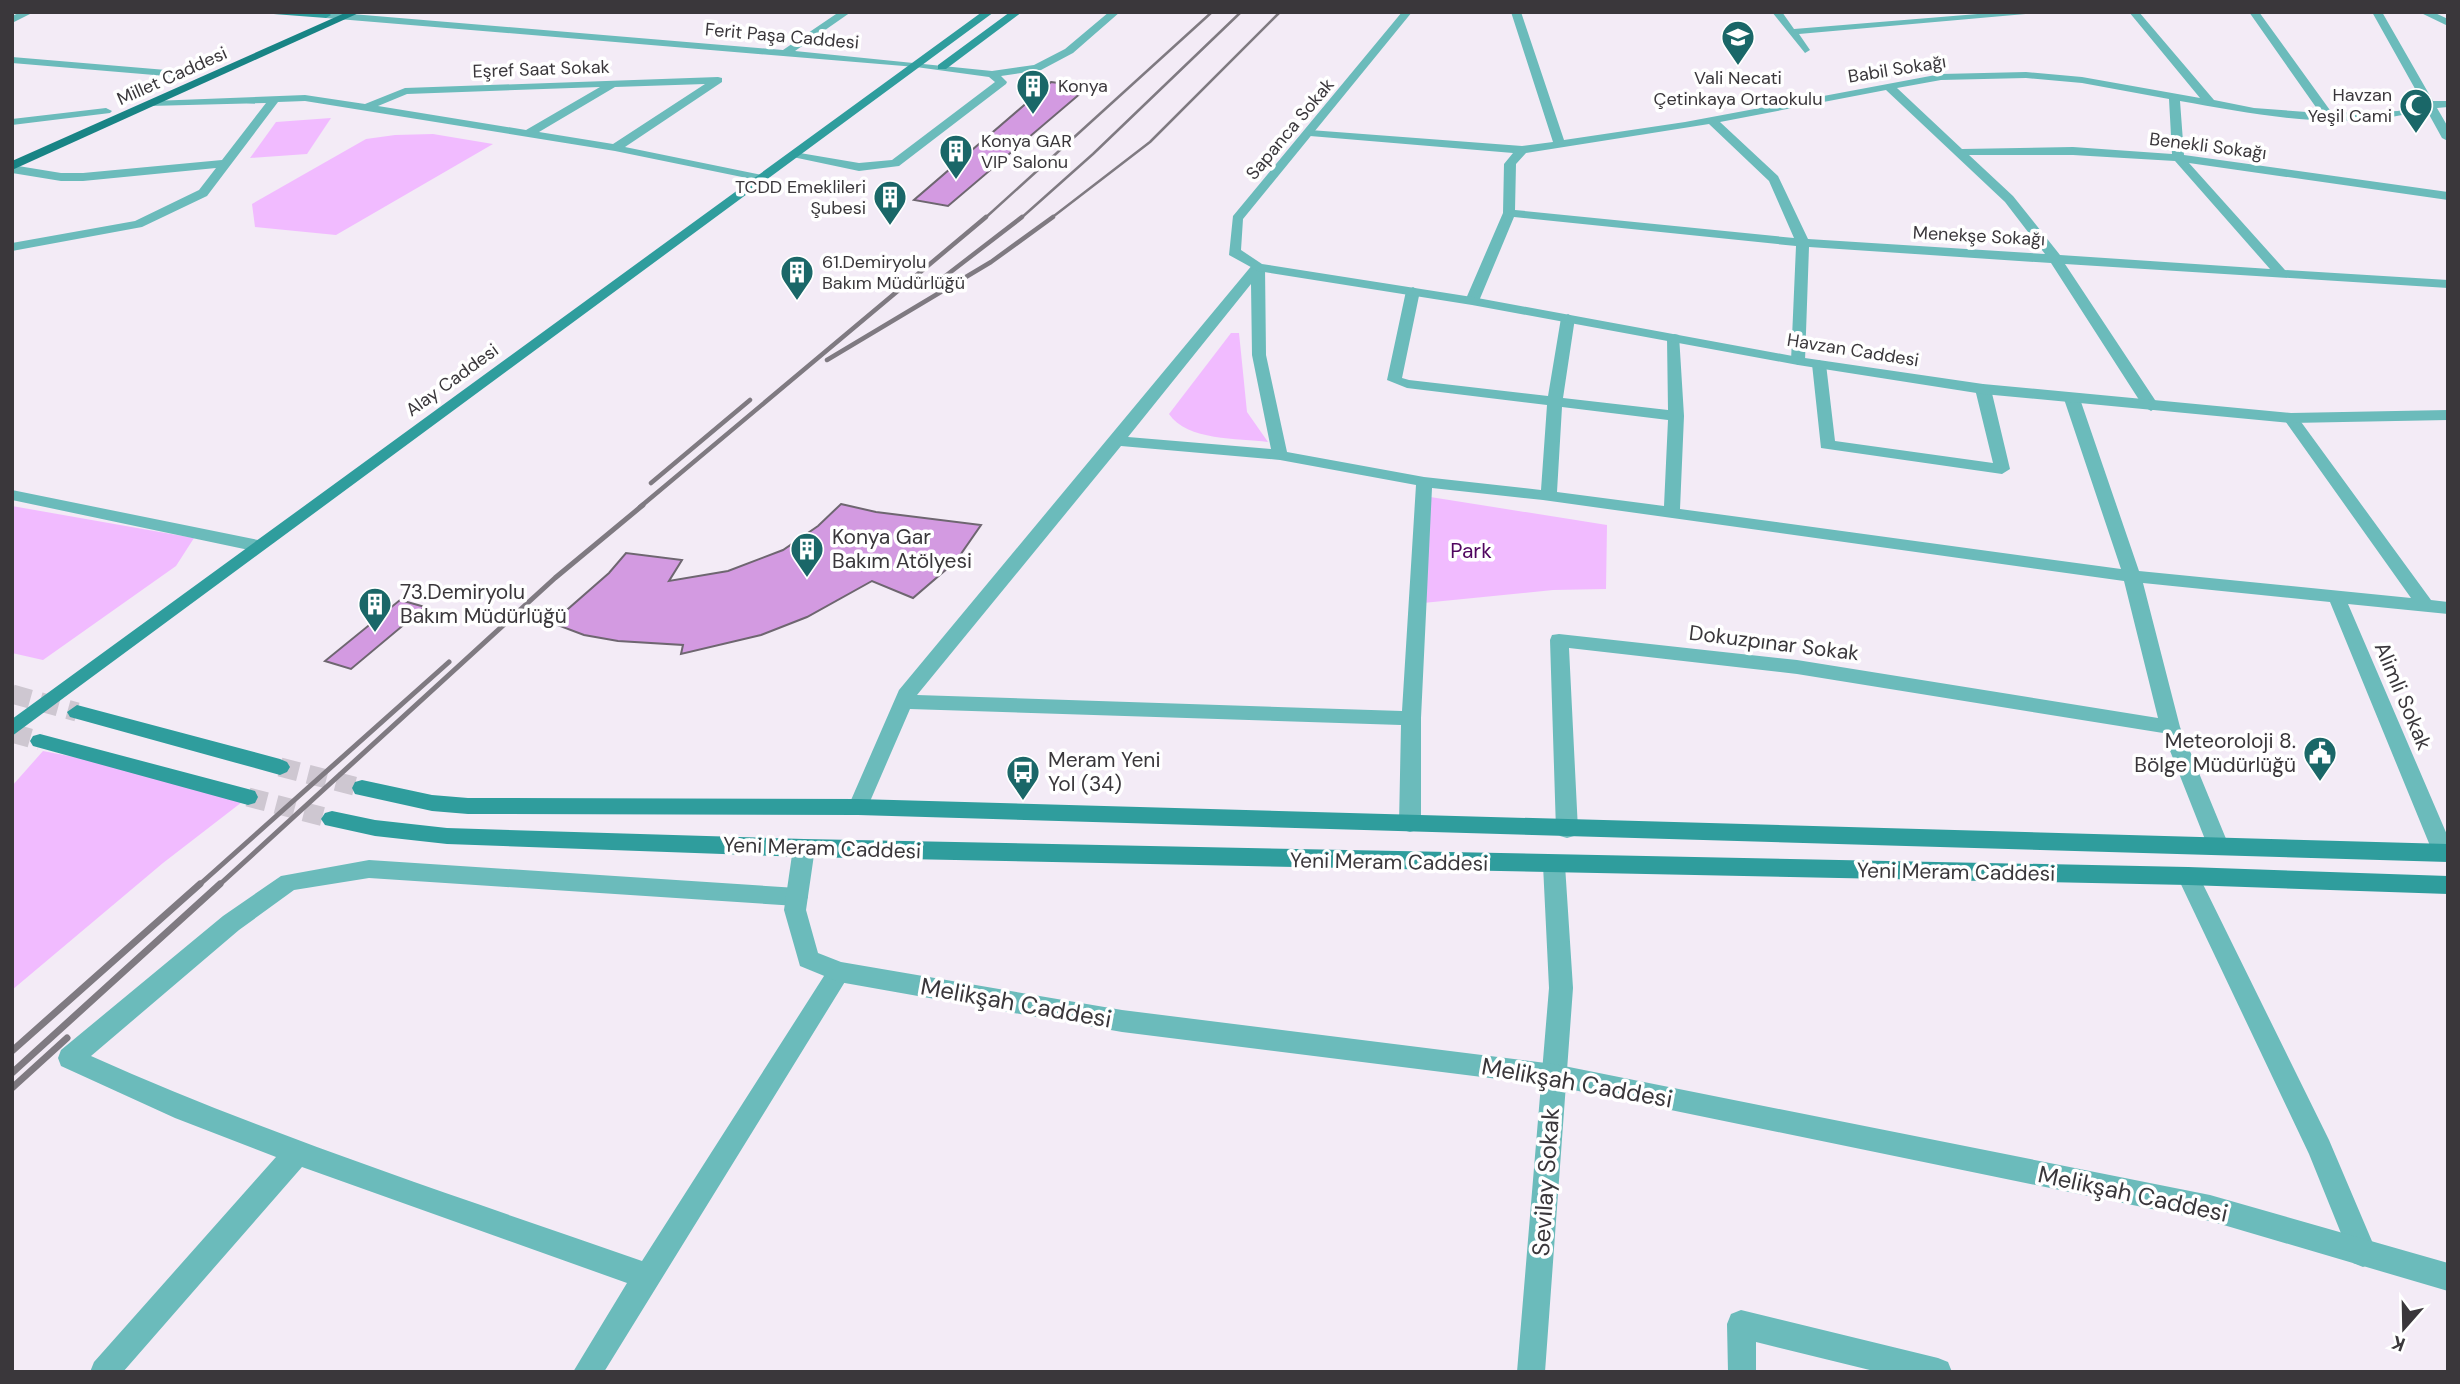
<svg xmlns="http://www.w3.org/2000/svg" width="2460" height="1384" font-family="'DM Sans',sans-serif">
<style>
.green{fill:#f1bbff}
.building{fill:#d39ae1;stroke:#6e6670;stroke-width:2}
.lines{fill:none;stroke-linecap:round;stroke-linejoin:round}
.secondary-tunnel{stroke:#cec7d1;stroke-width:19;stroke-dasharray:19 10;stroke-linecap:butt}
.pedestrian{fill:#6bbbbb;fill-rule:evenodd}
.minor{fill:#6bbbbb;fill-rule:evenodd}
.tertiary{fill:#6bbbbb;fill-rule:evenodd}
.secondary{fill:#2f9d9d;fill-rule:evenodd}
.primary{fill:#188485;fill-rule:evenodd}
.rail-far3{stroke:#7f7a81;stroke-width:2.5}
.rail-far2{stroke:#7f7a81;stroke-width:4.5}
.rail-far1{stroke:#7f7a81;stroke-width:5}
.rail{stroke:#7f7a81;stroke-width:7}
.labels{text-anchor:middle;stroke-width:7;stroke-linejoin:round;paint-order:stroke}
.far-street-label{font-size:18px;fill:#3a373b;stroke:#fff}
.far-poi-label{font-size:18px;fill:#3a373b;stroke:#fff;text-anchor:start}
.poi-label{font-size:21px;fill:#3a373b;stroke:#fff;text-anchor:start}
.park-label{font-size:21px;fill:#50065f;stroke:#fff}
.street-label{font-size:21px;fill:#3a373b;stroke:#fff}
.near-street-label{font-size:24px;fill:#3a373b;stroke:#fff}
</style>
<rect width="100%" height="100%" fill="#f3ebf6"/>
<path class="green" d="M331 118 307 154 250 158 276 122Z
M433 134 493 144 336 235 255 227 252 204 366 139 395 135Z
M1231 333H1239L1247 412 1268 442C1238 438 1187 441 1169 414Z
M1424 496 1607 525 1606 589 1553 590 1423 603Z
M12 506 194 538 176 566 43 660 12 653Z
M43 751 255 792 163 863 12 990V786Z"/>
<path class="building" d="M1051 82 1088 87 948 206 914 200Z
M841 504 876 512 981 525 956 561 913 598 872 581 807 617 761 635 681 654 683 645 618 641 584 635 552 623 609 573 626 553 682 560 669 581 728 571 783 550 818 526Z
M400 600 425 607 351 669 325 661Z"/>
<g class="lines">
<path class="secondary-tunnel" d="M12 694 77 712
M12 733 40 741
M280 767 362 788
M248 797 332 819"/>
<path class="pedestrian" d="M1741 1310 1938 1358 1948 1362 1952 1372H1878L1756 1342V1372H1728L1727 1324 1731 1314Z"/>
<path class="minor" d="M21 12H34L12 23V16Z
M328 12 783 50 839 12H851L795 51 992 71 1034 65 1065 49 1109 12H1120L1073 53 1041 70 1001 76 1007 82 1006 84 899 166 859 171 788 156 794 152 859 163 892 160 995 82 989 77 916 67 326 18 321 15Z
M1511 12H1521L1564 140 1685 122 1941 74 2026 72 2082 77 2200 98 2129 12H2139L2214 100 2254 108 2320 113 2249 12H2259L2332 113 2398 111 2423 103 2372 12H2382L2433 101H2448V107L2437 108 2448 127V141L2442 138 2426 109C2347 133 2259 115 2180 101L2184 155 2448 192V200L2189 163 2285 270 2448 280V288L2065 264 2159 406 2151 411 2143 406 2051 263 1809 247 1805 361 1798 365 1791 361 1796 246 1514 217 1479 301 1467 304 1465 301 1503 213 1504 164 1513 153 1310 136 1304 133 1310 130 1522 146 1553 142ZM2026 78 2082 83 2169 99 2172 154 2073 147 1962 149 1897 88 1941 80ZM1886 90 2005 202 2045 254 1808 239 1778 176 1720 122ZM1709 124 1769 181 1794 238 1515 210 1516 164 1526 153ZM1969 155H2073L2175 161 2270 269 2060 255 2013 196Z
M1772 12H1782L1794 29 2002 12H2047L1799 34 1810 50 1805 53Z
M2419 12H2433L2448 19V26Z
M12 57 190 72 195 75 190 78 12 63Z
M718 77 722 78V82L625 147 762 175 766 176V182L615 151 305 101 278 102 207 196 142 227 12 251V243L135 221 199 190 216 168 83 181H61L12 173V165L61 173H83L222 160 266 103 149 106V102L153 101 305 95 365 104 405 88ZM705 84 613 144 539 132 615 87ZM600 87 526 130 378 106 407 94Z
M106 108 112 111 110 113 12 125V119Z
M1258 263 1265 267 1266 355 1287 452 1424 477 1541 490 1547 405 1407 388 1387 380 1406 291 1413 287 1420 291 1402 378 1409 380 1548 396 1561 318 1568 314 1575 318 1563 398 1668 410 1667 338 1674 334 1679 335 1684 416 1680 509 2121 569 2064 399 2072 394 2080 399 2139 571 2411 598 2283 418 2291 413 2296 415 2431 600 2448 602V614L2348 604 2448 837V860L2436 859 2433 853 2330 602 2143 583 2180 727 2229 846 2226 852 2218 855 2210 852 2163 733 1797 674 1569 648 1578 830 1574 836 1567 838 1560 836 1556 830 1550 640 1552 635 1559 634 1797 660 2158 718 2124 581 1543 500 1432 488 1421 718V824L1417 830 1410 832 1403 830 1399 824 1401 725 910 709 865 813H851L848 807 899 690 1253 264ZM1251 284 1252 355 1271 449 1128 437ZM1562 407 1668 420 1664 506 1557 492ZM1121 446 1280 460 1416 485 1402 711 917 695Z
M1819 360 1826 364 1835 441 1993 463 1975 389 1983 384 1991 389 2010 469 2002 474 1821 448 1812 364Z
M12 490 258 540 267 546 258 552 12 500Z
M1554 856 1562 859 1565 865 1573 988 1545 1372H1517L1549 988 1543 865 1546 859Z
M369 860 797 888 805 891 808 897 805 903 797 906 369 878 294 890 239 930 91 1056C270 1136 456 1196 642 1261L831 965 839 962 847 965 851 972 604 1372H573L627 1283 302 1167 123 1372H90L94 1362 276 1157 175 1118 61 1066 58 1058 61 1050 223 916 281 876Z
M2188 867 2196 870 2329 1140 2377 1253 2373 1263 2363 1267 2353 1263 2309 1154 2177 876 2180 870Z"/>
<path class="tertiary" d="M1402 12H1412L1243 219 1241 250 1262 264 1472 297 1798 357 1983 384 2291 413 2448 410V420L2291 423 1983 394 1798 365 1472 305 1258 271 1229 255 1233 216Z
M804 839 812 842 815 848 806 910 818 953 841 962 1122 1010 1554 1064 2210 1195 2448 1263V1291L2210 1221 1554 1086 1122 1032 839 982 800 966 784 910 793 848 796 842Z"/>
<path class="secondary" d="M247 12H327L331 15 326 18Z
M982 12H994L12 736V719Z
M1010 12H1022L946 69H938V65Z
M77 705 280 759 287 762 290 767 287 772 280 775 70 717 67 712Z
M40 734 248 789 255 791 258 797 255 803 248 805 33 746 30 741 33 736Z
M362 780 432 795 468 798 858 799 2448 844V862L858 815 468 814 432 811 355 794 352 788 355 782Z
M332 811 375 820 447 828 804 839 2188 867 2448 876V894L2188 885 804 857 447 844 375 836 325 825 321 819 325 813Z"/>
<path class="primary" d="M347 12H361L12 170V161Z"/>
<path class="rail-far3" d="M984 219 1212 12
M1020 219 1093 154 1241 12
M1050 219 1150 142 1280 12"/>
<path class="rail-far2" d="M935 284 1022 217
M827 360 991 262 1053 217
M651 483 750 400
M640 507 986 217"/>
<path class="rail-far1" d="M198 886 449 662
M218 886 555 578 643 505"/>
<path class="rail" d="M12 1051 200 884
M12 1073 220 884
M12 1088 67 1038"/>
</g>
<defs>
<symbol id="school-pin" viewBox="-11 -11 22 30"><path d="M0 17L-7.5 6A9.5 9.5 0 1 1 7.5 6Z" fill="#1a6768" stroke="#fff"/><path d="M0-5L7-2L0 1L-7-2ZM-4 1L0 2.5L4 1V4Q0 6-4 4Z" fill="#fff"/></symbol>
<symbol id="building-pin" viewBox="-11 -11 22 30"><path d="M0 17L-7.5 6A9.5 9.5 0 1 1 7.5 6Z" fill="#1a6768" stroke="#fff"/><path d="M-4-6H4V6H1V3H-1V6H-4ZM-2.5-4.3h1.7v1.8h-1.7ZM.8-4.3h1.7v1.8H.8ZM-2.5-1h1.7V.8h-1.7ZM.8-1h1.7V.8H.8Z" fill="#fff"/></symbol>
<symbol id="mosque-pin" viewBox="-11 -11 22 30"><path d="M0 17L-7.5 6A9.5 9.5 0 1 1 7.5 6Z" fill="#1a6768" stroke="#fff"/><path d="M3.5-4.9A6 6 0 1 0 3.5 4.9A5 5 0 1 1 3.5-4.9Z" fill="#fff"/></symbol>
<symbol id="civic-pin" viewBox="-11 -11 22 30"><path d="M0 17L-7.5 6A9.5 9.5 0 1 1 7.5 6Z" fill="#1a6768" stroke="#fff"/><path d="M-.6-6.5H3V-4.5H.6V-3L4-1V1h2V6H-6V1h2V-1L-.6-3ZM-1.2 2.5V6h2.4V2.5Z" fill="#fff"/></symbol>
<symbol id="bus-pin" viewBox="-11 -11 22 30"><path d="M0 17L-7.5 6A9.5 9.5 0 1 1 7.5 6Z" fill="#1a6768" stroke="#fff"/><path d="M-5-6H5V4H4V6H2V4H-2V6H-4V4H-5ZM-3.5-4V0h7V-4ZM-3.5 1.2v1.5H-2V1.2ZM2 1.2v1.5H3.5V1.2Z" fill="#fff"/></symbol>
</defs>
<g fill-rule="evenodd">
<use href="#school-pin" x="1719" y="18" width="38" height="52"/>
<use href="#building-pin" x="1014" y="67" width="38" height="52"/>
<use href="#mosque-pin" x="2397" y="86" width="38" height="52"/>
<use href="#building-pin" x="937" y="132" width="38" height="52"/>
<use href="#building-pin" x="871" y="178" width="38" height="52"/>
<use href="#building-pin" x="778" y="253" width="38" height="52"/>
<use href="#building-pin" x="788" y="530" width="38" height="52"/>
<use href="#building-pin" x="356" y="585" width="38" height="52"/>
<use href="#civic-pin" x="2301" y="734" width="38" height="52"/>
<use href="#bus-pin" x="1004" y="753" width="38" height="52"/>
</g>
<g class="labels">
<g class="far-street-label">
<text transform="translate(782 36) rotate(5)" y="6">Ferit Paşa Caddesi</text>
<text transform="translate(541 69) rotate(-2)" y="6">Eşref Saat Sokak</text>
<text transform="translate(1897 69) rotate(-9)" y="6">Babil Sokağı</text>
<text transform="translate(172 76) rotate(-24)" y="6">Millet Caddesi</text>
<text transform="translate(1290 129) rotate(-50)" y="6">Sapanca Sokak</text>
<text transform="translate(2208 146) rotate(7)" y="6">Benekli Sokağı</text>
<text transform="translate(1979 236) rotate(3)" y="6">Menekşe Sokağı</text>
<text transform="translate(1853 350) rotate(9)" y="6">Havzan Caddesi</text>
<text transform="translate(452 380) rotate(-36)" y="6">Alay Caddesi</text>
</g>
<g class="far-poi-label">
<text x="1738" y="84" text-anchor="middle">Vali Necati<tspan x="1738" dy="21">Çetinkaya Ortaokulu</tspan></text>
<text x="1058" y="92">Konya</text>
<text x="2392" y="101" text-anchor="end">Havzan<tspan x="2392" dy="21">Yeşil Cami</tspan></text>
<text x="981" y="147">Konya GAR<tspan x="981" dy="21">VIP Salonu</tspan></text>
<text x="866" y="193" text-anchor="end">TCDD Emeklileri<tspan x="866" dy="21">Şubesi</tspan></text>
<text x="822" y="268">61.Demiryolu<tspan x="822" dy="21">Bakım Müdürlüğü</tspan></text>
</g>
<g class="poi-label">
<text x="832" y="544">Konya Gar<tspan x="832" dy="24">Bakım Atölyesi</tspan></text>
<text x="400" y="599">73.Demiryolu<tspan x="400" dy="24">Bakım Müdürlüğü</tspan></text>
<text x="2296" y="748" text-anchor="end">Meteoroloji 8.<tspan x="2296" dy="24">Bölge Müdürlüğü</tspan></text>
<text x="1048" y="767">Meram Yeni<tspan x="1048" dy="24">Yol (34)</tspan></text>
</g>
<g class="park-label">
<text x="1471" y="558">Park</text>
</g>
<g class="street-label">
<text transform="translate(1774 643) rotate(7)" y="7">Dokuzpınar Sokak</text>
<text transform="translate(2403 696) rotate(67)" y="7">Alimli Sokak</text>
<text transform="translate(822 848) rotate(2)" y="7">Yeni Meram Caddesi</text>
<text transform="translate(1389 862) rotate(1)" y="7">Yeni Meram Caddesi</text>
<text transform="translate(1956 872) rotate(1)" y="7">Yeni Meram Caddesi</text>
</g>
<g class="near-street-label">
<text transform="translate(1016 1003) rotate(10)" y="8">Melikşah Caddesi</text>
<text transform="translate(1577 1083) rotate(10)" y="8">Melikşah Caddesi</text>
<text transform="translate(1546 1182) rotate(-86)" y="8">Sevilay Sokak</text>
<text transform="translate(2133 1194) rotate(12)" y="8">Melikşah Caddesi</text>
</g>
</g>
<rect width="2460" height="1384" fill="none" stroke="#3a373b" stroke-width="28"/>
<g transform="translate(2404 1328) rotate(200)" stroke="#ffffff" stroke-width="5" paint-order="stroke">
<path d="M0-5L12 26L0 18L-12 26Z" fill="#3a373b"/>
<text y="-10" font-size="19" font-weight="bold" text-anchor="middle" fill="#3a373b">K</text>
</g>
</svg>
